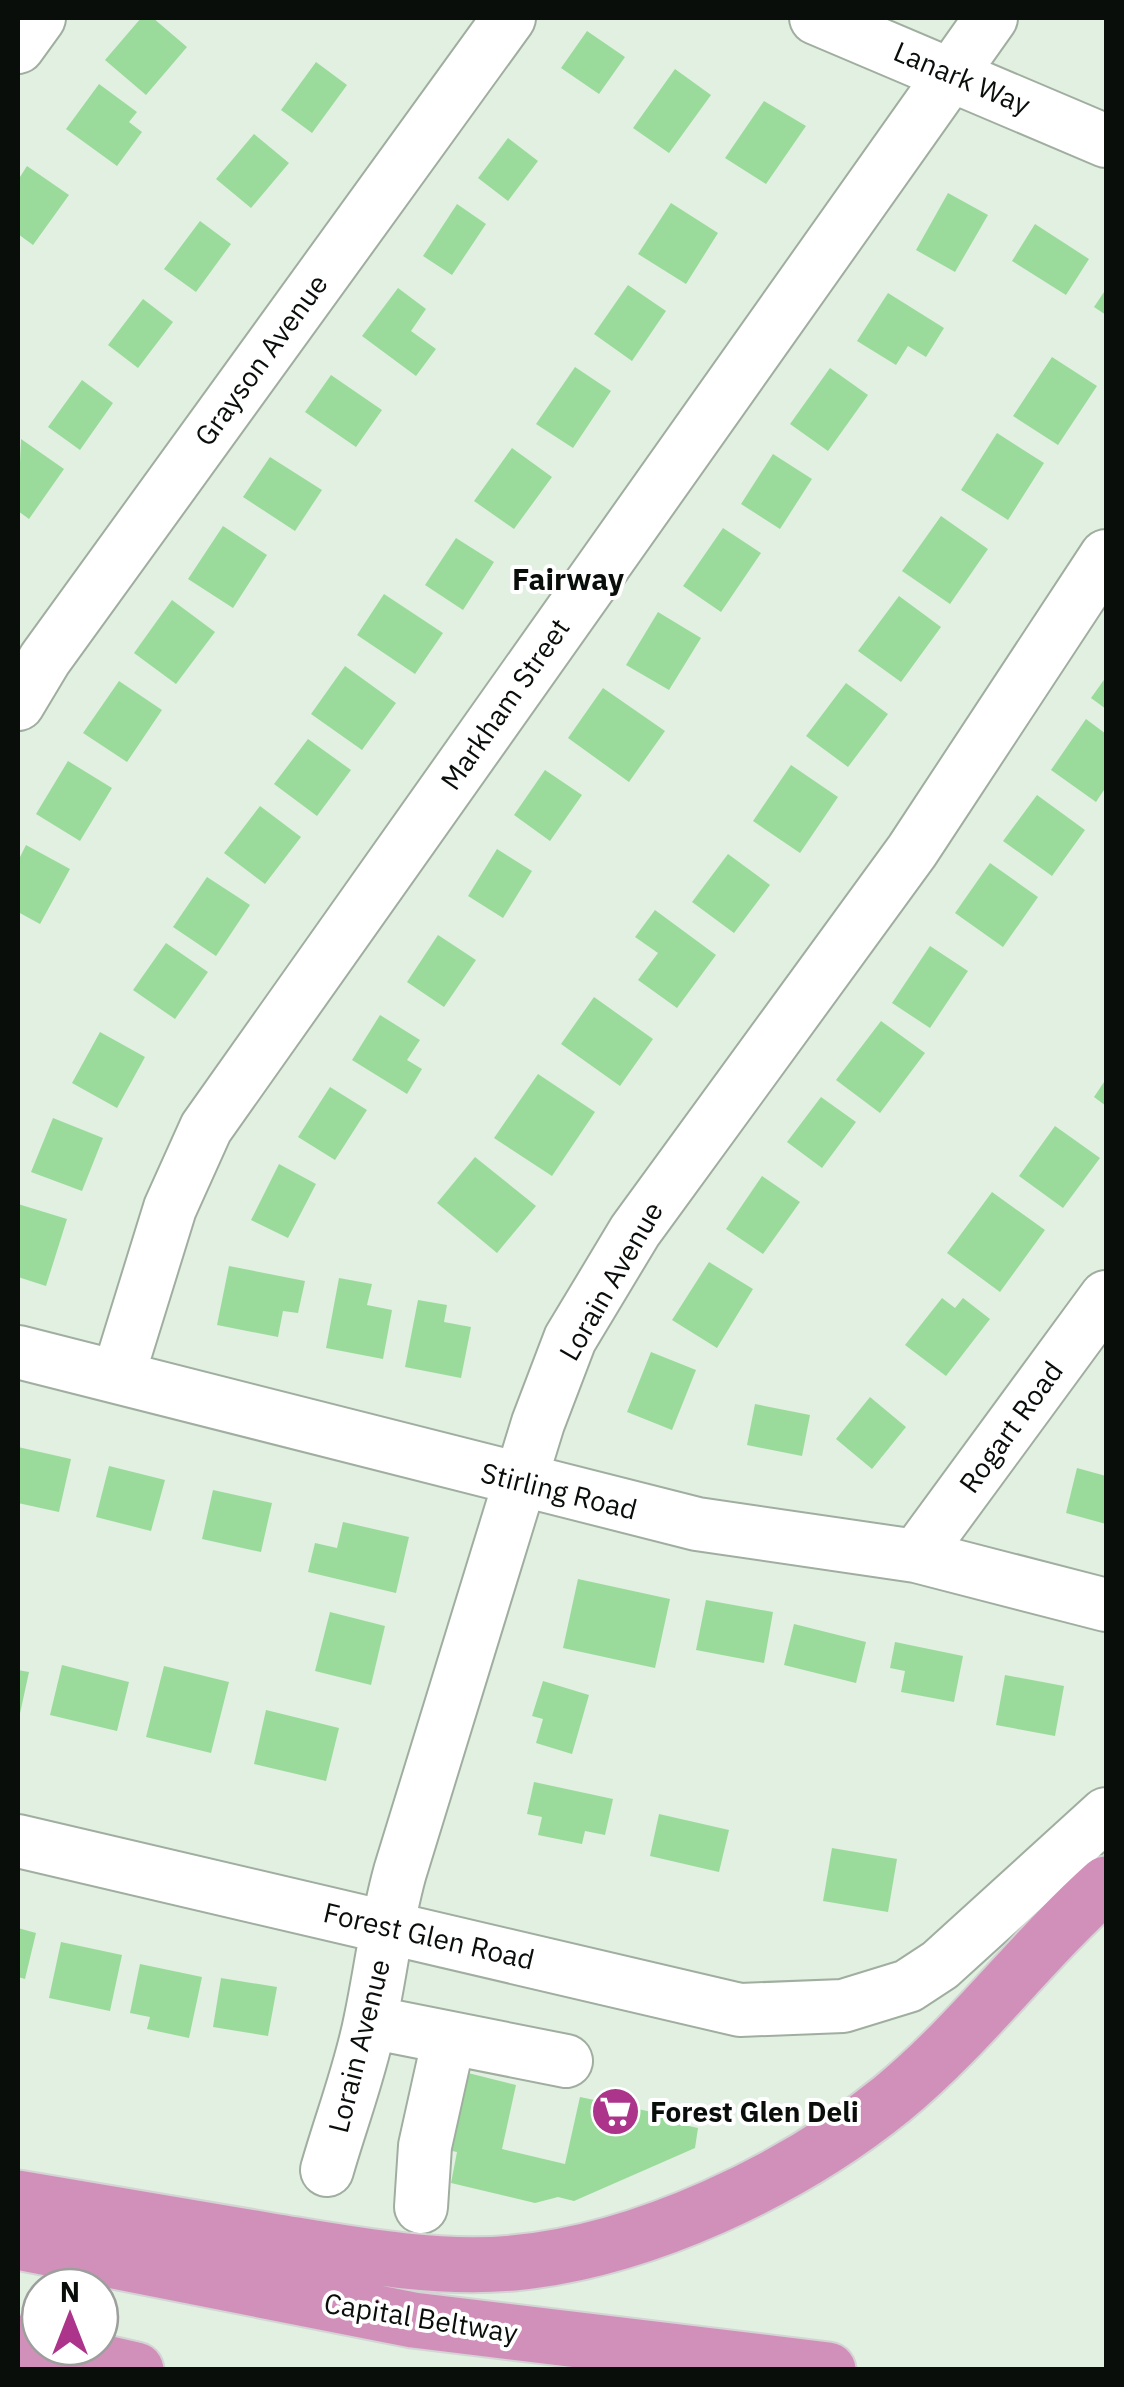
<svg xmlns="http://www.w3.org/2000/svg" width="1124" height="2387" font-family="'IBM Plex Sans',sans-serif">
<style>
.building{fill:#9adb9b}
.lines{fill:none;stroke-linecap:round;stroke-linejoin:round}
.minor-casing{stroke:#a0aea0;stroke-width:56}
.highway-casing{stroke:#d3d4d3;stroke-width:59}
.minor{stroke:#fff;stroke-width:52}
.highway{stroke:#d190ba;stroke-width:55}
.labels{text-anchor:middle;stroke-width:8;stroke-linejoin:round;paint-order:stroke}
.street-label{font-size:28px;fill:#0a0e0a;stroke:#fff}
.poi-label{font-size:28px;font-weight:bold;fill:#0a0e0a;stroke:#fff;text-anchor:start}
.neighbourhood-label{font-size:30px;font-weight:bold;fill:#0a0e0a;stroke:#fff}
</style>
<rect width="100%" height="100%" fill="#e1f0e1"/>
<path class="building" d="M141 18H153L187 47 146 95 105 60Z
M587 31 625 57 599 94 561 68Z
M316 62 347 85 312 133 281 110Z
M675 69 711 95 669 153 633 128Z
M99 84 137 112 129 122 142 132 117 166 66 129Z
M764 101 806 126 766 184 725 158Z
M254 134 289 163 251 208 216 179Z
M508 138 538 161 508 201 478 178Z
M27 166 69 195 33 245 18 234V180Z
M948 193 988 215 955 272 916 250Z
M671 203 718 233 686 284 638 254Z
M457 204 486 224 452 275 423 256Z
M200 221 231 244 196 292 164 269Z
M1035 224 1089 259 1066 295 1012 261Z
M628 285 666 311 632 361 594 334Z
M398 288 426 309 411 331 436 349 416 376 362 336Z
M1106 289V315L1094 307Z
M888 293 944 328 926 357 908 346 896 365 857 341Z
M143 299 173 322 138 368 108 345Z
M1052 357 1097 386 1058 445 1013 416Z
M575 367 611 391 573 448 536 424Z
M830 368 868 395 828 451 790 424Z
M331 375 382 410 356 447 305 412Z
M82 380 113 403 80 450 48 427Z
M997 433 1044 463 1008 520 961 490Z
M21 439 64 469 29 519 18 511Z
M512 448 552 477 514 529 474 501Z
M773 454 812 479 780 529 741 504Z
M270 457 322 490 295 531 243 497Z
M941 516 988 549 950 604 902 571Z
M223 526 267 555 233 608 188 579Z
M723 528 761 553 721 612 683 586Z
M456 538 494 562 463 610 425 585Z
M384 594 443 633 415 674 357 635Z
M899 596 941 627 901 682 858 651Z
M172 600 215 632 176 684 134 653Z
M658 612 701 638 669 690 626 665Z
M345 666 396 703 362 750 311 714Z
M1106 677V709L1091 698Z
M119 681 162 710 127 762 83 733Z
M846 683 888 714 848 767 806 736Z
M603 688 665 731 629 782 568 738Z
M1086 719 1106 734V787L1096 802 1051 770Z
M308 739 351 770 317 816 274 784Z
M68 761 112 788 80 841 36 814Z
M791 765 838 797 800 853 753 821Z
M545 770 582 795 550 841 514 815Z
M1037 795 1085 830 1052 876 1003 841Z
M260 806 301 837 265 884 224 853Z
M26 845 70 869 40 924 18 912V861Z
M497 849 532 871 503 918 468 896Z
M728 854 770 885 734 933 692 902Z
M990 863 1038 897 1003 947 955 913Z
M207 877 250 905 216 956 173 927Z
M655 910 716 955 677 1008 638 980 658 953 635 937Z
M438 935 476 960 444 1007 407 982Z
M166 943 208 972 175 1019 133 990Z
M930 946 968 971 930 1028 892 1003Z
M594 997 653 1039 620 1086 561 1044Z
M380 1015 420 1040 407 1060 422 1069 407 1094 352 1060Z
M881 1021 925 1053 880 1113 836 1080Z
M100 1032 145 1057 117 1108 72 1083Z
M538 1074 595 1112 552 1176 494 1138Z
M1106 1079V1106L1094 1097Z
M330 1087 367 1110 335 1160 298 1137Z
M821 1097 856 1122 822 1168 787 1142Z
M53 1118 103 1138 82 1191 31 1172Z
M1055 1126 1100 1158 1063 1208 1019 1176Z
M475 1157 536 1206 497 1253 437 1203Z
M279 1164 316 1184 288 1238 251 1220Z
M762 1176 800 1202 763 1254 726 1229Z
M992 1192 1045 1230 1000 1292 947 1253Z
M18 1204 67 1219 46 1286 18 1277Z
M709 1262 753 1289 717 1348 672 1320Z
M229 1266 305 1281 298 1313 283 1311 278 1337 217 1325Z
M339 1278 372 1284 367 1305 392 1310 383 1359 326 1348Z
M942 1298 955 1308 963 1298 990 1319 946 1376 905 1345Z
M418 1300 447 1305 444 1322 471 1327 461 1378 405 1367Z
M651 1352 696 1370 672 1430 627 1412Z
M870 1397 906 1427 872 1469 836 1439Z
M755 1404 810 1415 802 1456 747 1445Z
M18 1447 71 1459 59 1512 18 1503Z
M109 1466 165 1480 151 1531 96 1517Z
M1077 1468 1106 1476V1524L1066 1513Z
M213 1490 272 1503 261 1552 202 1539Z
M343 1522 409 1537 396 1593 308 1572 315 1543 337 1548Z
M578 1579 670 1599 655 1668 563 1648Z
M706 1600 773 1612 764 1663 696 1650Z
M330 1612 385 1626 371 1685 315 1671Z
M794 1624 866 1642 856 1683 784 1665Z
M895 1642 963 1656 954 1702 901 1692 905 1671 890 1668Z
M62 1665 129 1682 117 1731 50 1715Z
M164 1666 229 1682 211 1753 146 1737Z
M18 1670 29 1672 19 1718H18Z
M1005 1675 1064 1686 1055 1736 996 1725Z
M543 1681 589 1695 572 1754 536 1743 543 1719 532 1716Z
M266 1710 339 1728 326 1781 254 1764Z
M534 1782 613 1799 605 1835 585 1831 582 1844 538 1835 542 1817 527 1814Z
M659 1814 729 1830 719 1872 650 1856Z
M832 1848 897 1859 888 1912 823 1901Z
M18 1928 36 1933 25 1979 18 1977Z
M61 1942 122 1955 110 2011 49 1998Z
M140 1964 202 1977 189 2038 147 2029 150 2017 130 2013Z
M221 1978 277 1987 268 2036 213 2027Z
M460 2071 516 2085 502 2149 565 2164 580 2097 671 2116V2122L698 2128 695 2148 574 2201 558 2197 535 2203 451 2183 457 2152 443 2149Z"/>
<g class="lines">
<defs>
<path id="minor" d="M816 18 1106 141
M18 47 39 18
M18 704 45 659 509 18
M18 1352 697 1524 916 1556 1106 1605
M118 1376 170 1208 206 1128 991 18
M916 1556 1106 1297
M18 1841 740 2010 843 2006 908 1986 940 1965 1106 1814
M370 2022 566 2061
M327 2170C341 2121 360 2072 370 2022 381 1971 386 1922 400 1872L538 1423 570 1339 635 1231 912 851 1106 556
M421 2207 425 2146 449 2038"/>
<path id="highway" d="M18 2198C102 2212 187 2226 272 2241 351 2254 433 2270 513 2263 643 2251 792 2180 892 2099 970 2035 1031 1951 1106 1884
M18 2242 413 2320 828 2370
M18 2343 136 2370"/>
</defs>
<use href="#minor" class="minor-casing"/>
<use href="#highway" class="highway-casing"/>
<use href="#minor" class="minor"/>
<use href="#highway" class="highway"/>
</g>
<defs>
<symbol id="supermarket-disc" viewBox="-11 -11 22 22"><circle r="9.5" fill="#ac358b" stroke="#fff"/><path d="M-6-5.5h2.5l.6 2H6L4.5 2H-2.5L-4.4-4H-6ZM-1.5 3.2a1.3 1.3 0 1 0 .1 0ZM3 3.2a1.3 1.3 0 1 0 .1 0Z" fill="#fff"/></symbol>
</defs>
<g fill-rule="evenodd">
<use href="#supermarket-disc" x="588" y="2084" width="55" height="55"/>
</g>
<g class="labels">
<g class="street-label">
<text transform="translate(962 78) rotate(23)" y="10">Lanark Way</text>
<text transform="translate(261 360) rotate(-54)" y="10">Grayson Avenue</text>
<text transform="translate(505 704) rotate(-55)" y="10">Markham Street</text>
<text transform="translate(611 1281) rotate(-60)" y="10">Lorain Avenue</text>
<text transform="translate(1011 1427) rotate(-54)" y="10">Rogart Road</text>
<text transform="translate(559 1491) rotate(14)" y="10">Stirling Road</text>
<text transform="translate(429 1936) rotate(13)" y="10">Forest Glen Road</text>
<text transform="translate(359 2046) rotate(-76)" y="10">Lorain Avenue</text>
<text transform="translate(421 2318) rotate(9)" y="10">Capital Beltway</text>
</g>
<g class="poi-label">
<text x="650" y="2122">Forest Glen Deli</text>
</g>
<g class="neighbourhood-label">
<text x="568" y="590">Fairway</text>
</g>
</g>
<rect width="1124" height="2387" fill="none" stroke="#0a0e0a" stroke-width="40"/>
<g transform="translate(70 2317)"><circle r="48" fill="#ffffff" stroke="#9d9f9d" stroke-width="2.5"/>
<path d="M0-8L18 38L0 25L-18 38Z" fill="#ac358b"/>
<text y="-15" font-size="28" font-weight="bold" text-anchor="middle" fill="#0a0e0a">N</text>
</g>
</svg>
